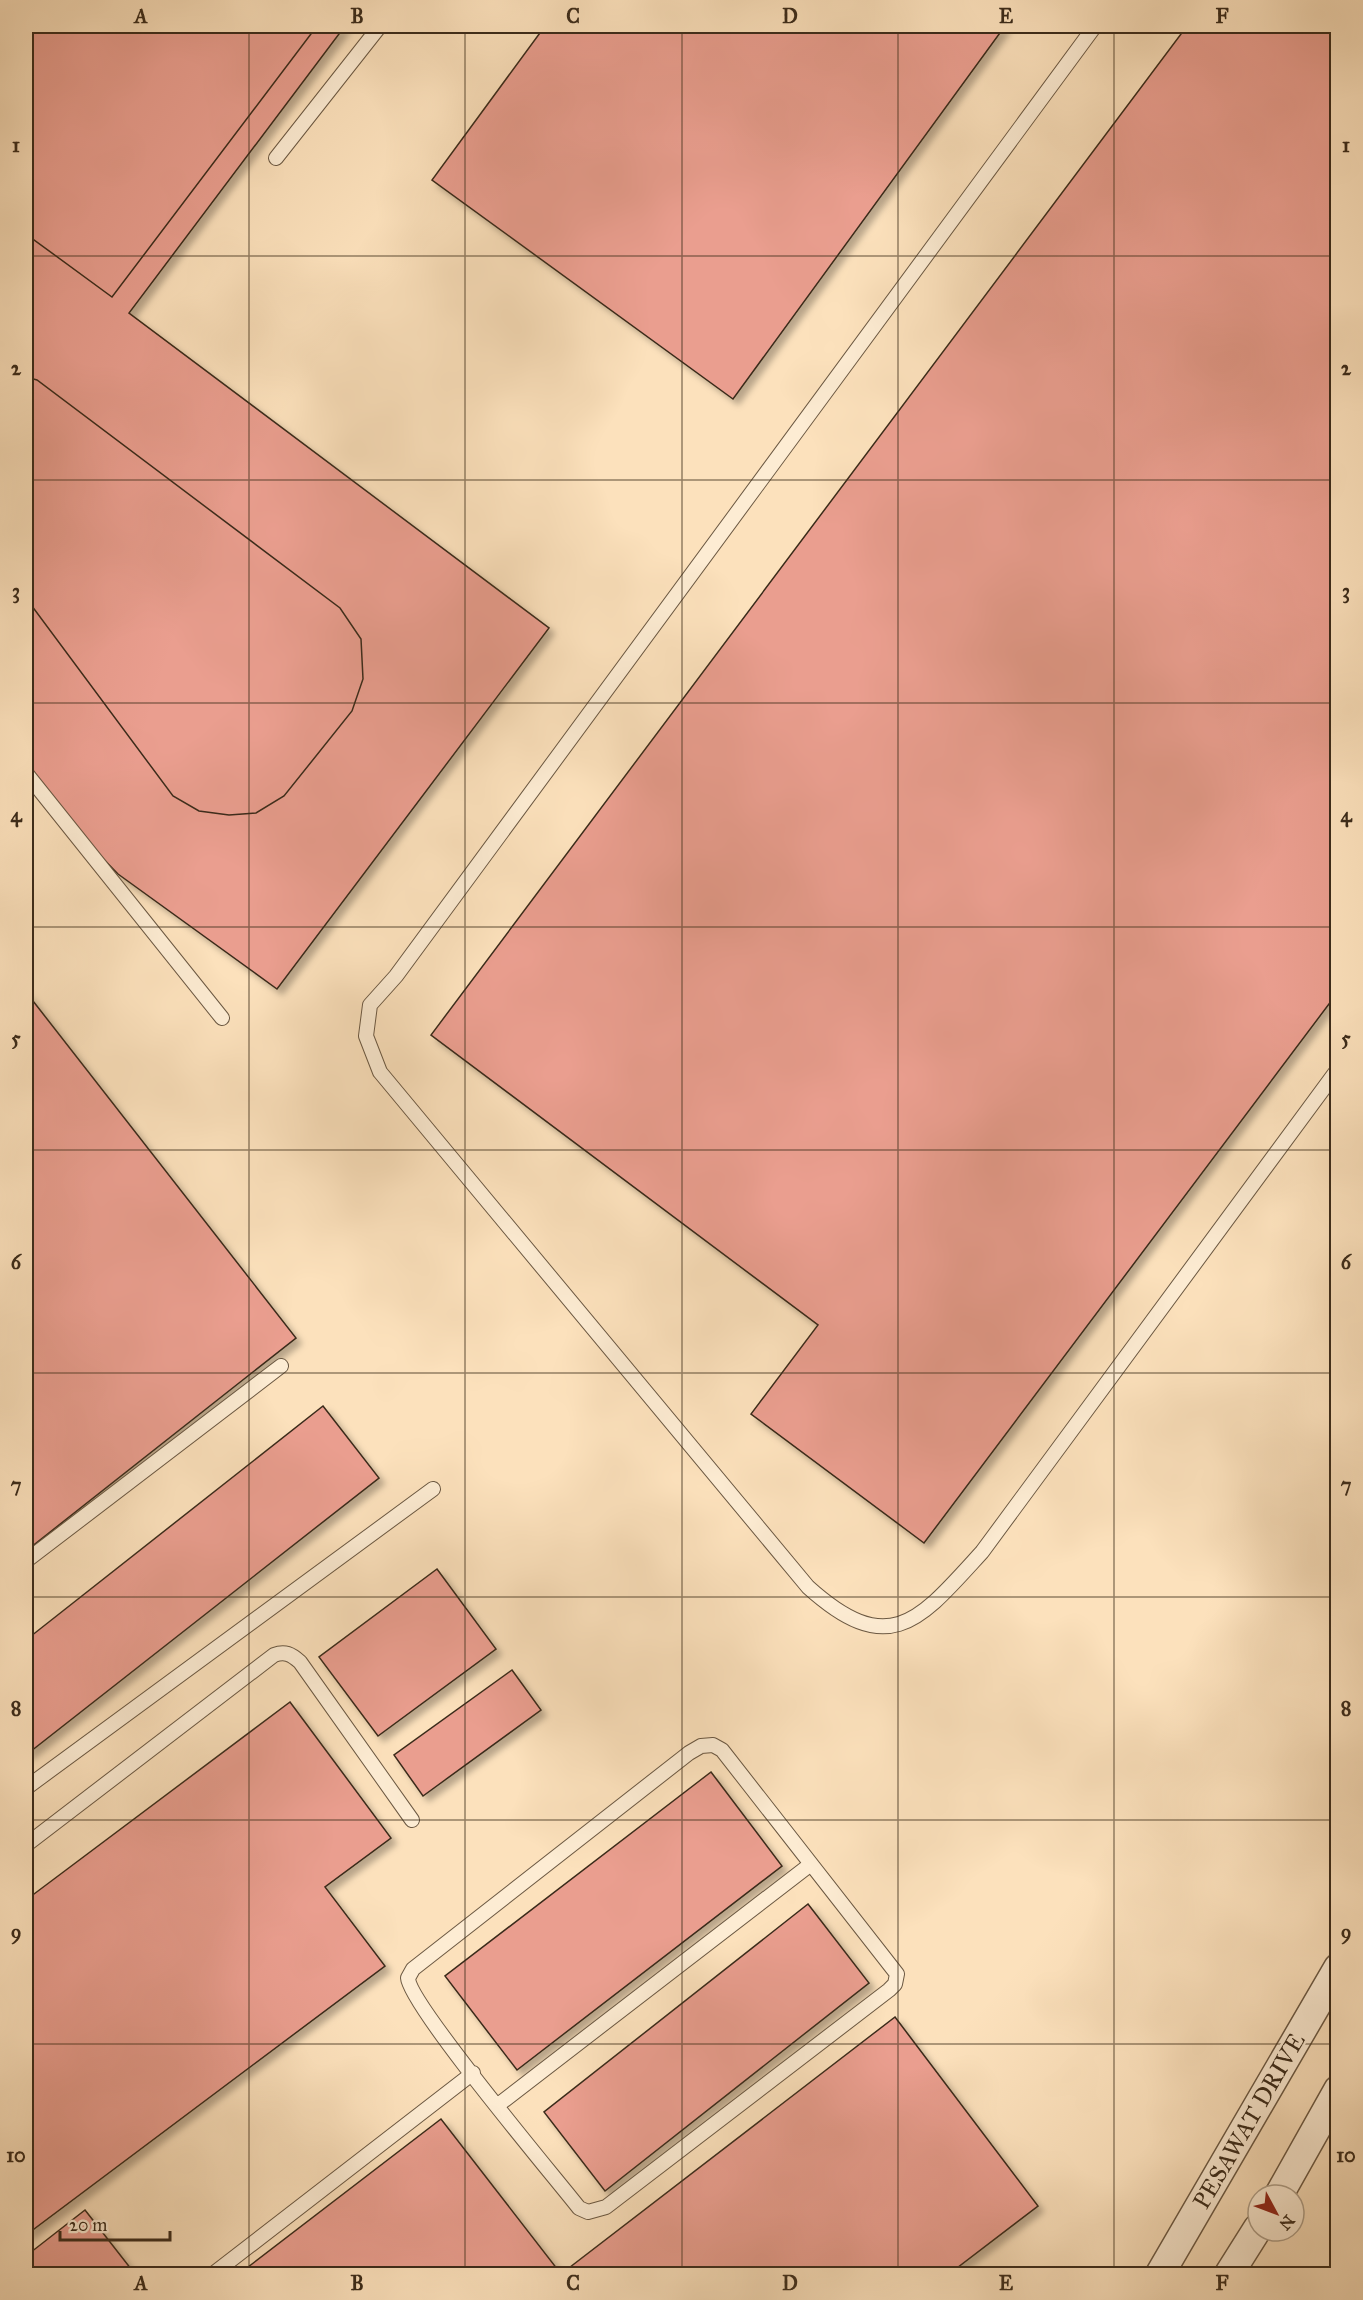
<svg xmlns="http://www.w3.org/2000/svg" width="1363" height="2300" font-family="'IM FELL Great Primer',serif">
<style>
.building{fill:#ea9e8f;stroke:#3b2b1a;stroke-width:1.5;filter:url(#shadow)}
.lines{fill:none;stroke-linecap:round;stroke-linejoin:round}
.service-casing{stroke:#6b5842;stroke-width:16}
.minor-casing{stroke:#6b5842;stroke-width:31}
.service{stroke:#fdecd3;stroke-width:14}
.minor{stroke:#fdecd3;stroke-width:28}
.grid{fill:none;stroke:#3b2b1a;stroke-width:1.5;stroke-opacity:0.55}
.labels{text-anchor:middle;stroke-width:4.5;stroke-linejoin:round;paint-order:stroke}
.street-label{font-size:24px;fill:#3b2b1a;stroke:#fdecd3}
.neatline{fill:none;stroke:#3b2b1a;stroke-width:2}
.grid-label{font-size:20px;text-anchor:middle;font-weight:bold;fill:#3b2b1a}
</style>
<defs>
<filter id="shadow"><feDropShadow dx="5.5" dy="5.5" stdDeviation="3" flood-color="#0004"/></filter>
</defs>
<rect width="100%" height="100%" fill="#fce1bc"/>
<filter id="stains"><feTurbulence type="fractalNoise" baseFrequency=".00333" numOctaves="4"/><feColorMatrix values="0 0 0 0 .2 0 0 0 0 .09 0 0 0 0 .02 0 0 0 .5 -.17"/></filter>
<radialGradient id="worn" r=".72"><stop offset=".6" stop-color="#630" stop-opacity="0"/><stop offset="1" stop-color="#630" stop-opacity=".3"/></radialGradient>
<path class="building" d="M26 26H345L129 313 549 628 277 989 118 874 87 842 26 764V598L173 796 199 811 229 815 256 813 284 796 352 711 363 679 361 639 340 608 37 380 26 377Z
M26 26H345L129 313 549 628 277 989 118 874 87 842 26 764Z
M26 26H317L112 297 26 234Z
M545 26H1005L733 399 432 180Z
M1187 26H1338V992L924 1543 751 1414 818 1325 431 1035Z
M26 992 296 1338 26 1551Z
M323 1406 379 1478 26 1755V1640Z
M437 1569 496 1649 378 1736 319 1657Z
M512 1670 541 1710 423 1796 394 1755Z
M290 1702 391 1838 325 1887 385 1966 26 2235V1900Z
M711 1772 782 1866 517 2070 445 1976Z
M808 1904 869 1983 605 2191 544 2112Z
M895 2017 1038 2206 949 2274H239L441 2119 561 2274Z
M85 2210 135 2274H26V2256Z"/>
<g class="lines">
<defs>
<path id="service" d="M1095 26 396 976 370 1005 366 1036 380 1072 808 1587C890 1661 920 1620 982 1552L1338 1069
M276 158 380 26
M26 773 222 1018
M26 1561 281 1366
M713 1745 722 1750 897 1974 895 1984 889 1990 606 2207 588 2212 579 2208C553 2175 409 2004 408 1978L413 1969 689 1753 701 1746Z
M26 1788 433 1489
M26 1845 274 1655C285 1651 291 1654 300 1662L412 1820
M498 2105 811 1864
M213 2274 473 2073"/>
<path id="minor" d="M1279 2195 1338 2090
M1160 2274 1338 1968
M1229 2274 1258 2228"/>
</defs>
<use href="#service" class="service-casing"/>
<use href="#minor" class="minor-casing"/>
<use href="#service" class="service"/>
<use href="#minor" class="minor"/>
</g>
<path class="grid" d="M249 26V2274M465 26V2274M682 26V2274M898 26V2274M1114 26V2274M26 256H1338M26 480H1338M26 703H1338M26 927H1338M26 1150H1338M26 1373H1338M26 1597H1338M26 1820H1338M26 2044H1338"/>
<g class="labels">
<g class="street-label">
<text transform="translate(1249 2121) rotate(-60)" y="8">PESAWAT DRIVE</text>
</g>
</g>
<rect width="1363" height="2300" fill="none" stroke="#fce1bc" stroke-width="66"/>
<g transform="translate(1276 2213) rotate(131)"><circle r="28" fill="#fdecd3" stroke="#af9f89" stroke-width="1.5"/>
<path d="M0-4.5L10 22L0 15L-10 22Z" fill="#8f2418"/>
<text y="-9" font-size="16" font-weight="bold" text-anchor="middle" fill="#3b2b1a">N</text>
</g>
<path d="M60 2231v9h110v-9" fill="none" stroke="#3b2b1a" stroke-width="3"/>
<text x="69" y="2231" font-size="18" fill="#3b2b1a" stroke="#fdecd3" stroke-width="4.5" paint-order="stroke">20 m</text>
<rect x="33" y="33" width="1297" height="2234" class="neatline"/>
<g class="grid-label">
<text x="141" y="23">A</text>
<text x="357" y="23">B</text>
<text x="573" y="23">C</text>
<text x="790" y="23">D</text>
<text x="1006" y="23">E</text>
<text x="1222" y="23">F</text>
<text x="16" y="152">1</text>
<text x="1346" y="152">1</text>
<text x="16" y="375">2</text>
<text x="1346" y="375">2</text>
<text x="16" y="598">3</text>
<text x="1346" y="598">3</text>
<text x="16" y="822">4</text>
<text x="1346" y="822">4</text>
<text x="16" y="1045">5</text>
<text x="1346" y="1045">5</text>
<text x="16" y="1269">6</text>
<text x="1346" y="1269">6</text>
<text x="16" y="1492">7</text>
<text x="1346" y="1492">7</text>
<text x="16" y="1715">8</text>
<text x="1346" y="1715">8</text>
<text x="16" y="1939">9</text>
<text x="1346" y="1939">9</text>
<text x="16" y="2162">10</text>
<text x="1346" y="2162">10</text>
<text x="141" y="2290">A</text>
<text x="357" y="2290">B</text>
<text x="573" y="2290">C</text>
<text x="790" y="2290">D</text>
<text x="1006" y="2290">E</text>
<text x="1222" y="2290">F</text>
</g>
<rect width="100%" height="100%" filter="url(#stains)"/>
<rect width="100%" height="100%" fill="url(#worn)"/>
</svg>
